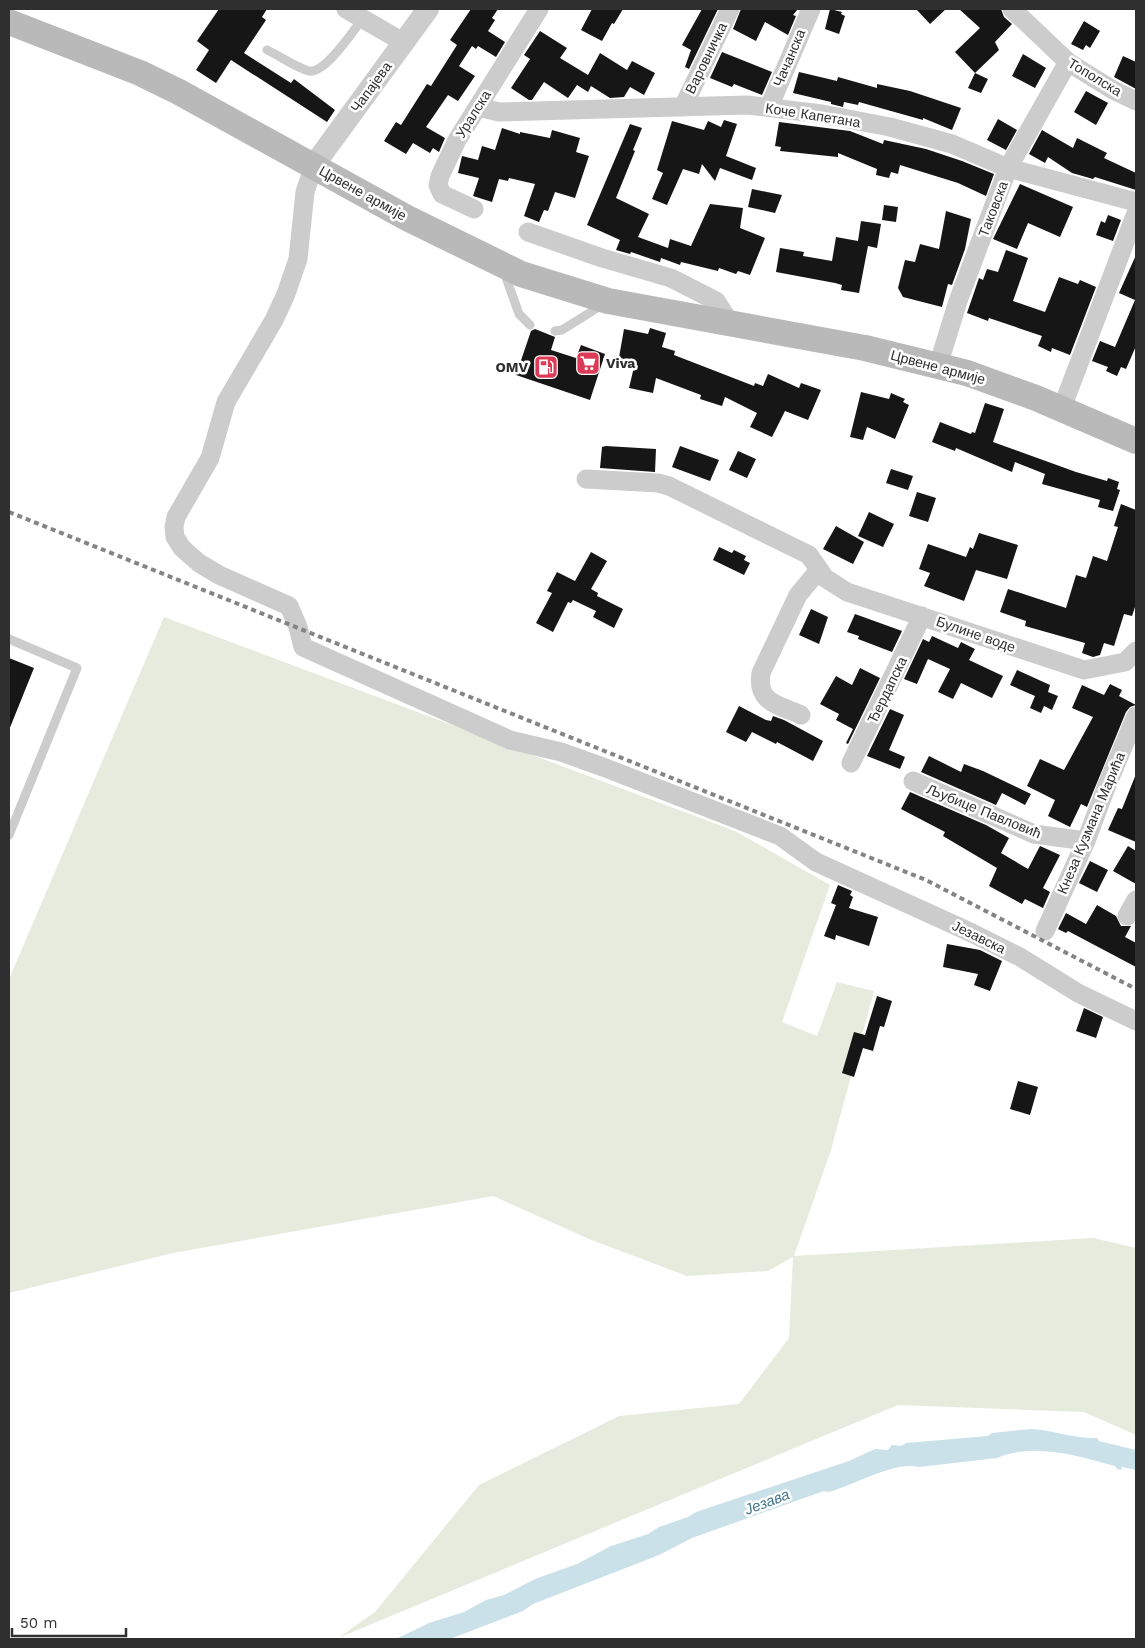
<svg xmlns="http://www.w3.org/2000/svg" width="1145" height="1648" font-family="'Work Sans',sans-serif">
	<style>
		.green { fill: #e6ebdd }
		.water { fill: #cae1ea }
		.building { fill: #161616 }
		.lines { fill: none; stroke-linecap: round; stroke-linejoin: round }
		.service { stroke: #ccc; stroke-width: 9 }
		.minor { stroke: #ccc; stroke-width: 19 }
		.tertiary { stroke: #ccc; stroke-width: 22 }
		.secondary { stroke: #b9b9b9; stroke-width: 26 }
		.rail { stroke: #848484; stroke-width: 4; stroke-dasharray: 5 4; stroke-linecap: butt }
		.labels { text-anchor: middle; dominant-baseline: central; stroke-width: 5; stroke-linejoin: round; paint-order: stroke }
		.street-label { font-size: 14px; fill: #2f2f2f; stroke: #fff }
		.poi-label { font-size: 14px; font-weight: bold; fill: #2f2f2f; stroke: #fff; text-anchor: start }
		.water-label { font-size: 15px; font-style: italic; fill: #41778d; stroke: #fff }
	</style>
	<rect width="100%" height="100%" fill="#fff"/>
	<path class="green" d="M164,617L735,831L830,885L782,1022L817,1036L837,982L874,991L831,1150L794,1256L1093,1238L1136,1248V1435L1084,1412L898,1405L338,1638L375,1612L479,1485L619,1416L739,1404L789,1338L793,1257L768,1271L687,1276L589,1239L493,1196L173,1253L9,1293V979Z"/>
	<path class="water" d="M1031,1429C1053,1430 1075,1439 1097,1438L1099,1441L1136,1450V1470L1122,1467L1121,1470L1117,1469L1115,1466C1077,1456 1035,1442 997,1458L919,1467C895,1461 854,1485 829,1492L824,1491L692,1538L659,1555L533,1604L523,1611L450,1639H396L429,1623L464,1612L486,1600L504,1595L535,1579L577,1564L611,1546L648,1534L659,1527L688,1517L696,1512L849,1461L875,1449L888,1450L892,1445L901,1446L906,1443L988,1436L992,1433Z"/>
	<path class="building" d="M219,9H267L262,17L266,20L244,53L291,83L294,79L335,110L327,122L231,60L216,83L196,70L209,50L197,41Z
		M471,9H498L492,18L495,20L488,31L505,42L496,57L478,46L476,49L472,46L459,66L475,76L458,101L448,95L426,127L445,138L439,152L433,148L430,153L413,143L406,154L384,141L396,122L401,125L427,84L431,86L457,45L450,40Z
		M592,9H623L614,24L612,23L602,41L581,30Z
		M702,9H718L689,69L685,67L691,50L682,45Z
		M741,9H798L793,15L796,16L788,35L765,22L756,41L733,29Z
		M830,9L842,12L841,14L845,16L839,34L825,29Z
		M916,9H946L930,24Z
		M959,9H1001L1004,17L1012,24L995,42L999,50L975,73L988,79L981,93L968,88L975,73L955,52L980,28Z
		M1084,21L1100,31L1090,48L1086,45L1083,50L1071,44Z
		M540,31L567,48L560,58L588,75L600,53L627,70L632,61L655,73L644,95L630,87L624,97L610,98L591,86L588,92L577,85L568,98L544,82L532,100H529L511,88L530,59L524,55Z
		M722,52L772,72L762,95L734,84L732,87L710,78Z
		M1023,54L1046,68L1035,88L1012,76Z
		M1123,56L1136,62V89L1114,77Z
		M799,72L837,81L838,77L877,88V84L910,91L961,108L952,130L923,118V120L859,102L858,105L844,102L843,107L831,104V102L793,93Z
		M1086,91L1108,103L1096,125L1074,112Z
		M998,119L1017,130L1006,150L987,140Z
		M724,120L737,124L726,156L756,168L752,180L720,168L715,181L702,164L699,174L683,169L667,205L652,199L663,173L657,170L672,121L704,130L708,121L721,127Z
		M779,122L850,131L883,144L884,140L926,149L962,161L994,174L986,196L958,183L900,165L898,174L891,172L889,178L876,175L877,169L838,153V157L780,151L781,147L775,146Z
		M630,124L642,128L633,150L635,151L616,198L649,214L638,237L668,248L670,239L691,246L710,204L743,208L740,228L765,238L750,275L738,271L736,274L719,268L718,271L681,262L680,265L661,258L660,262L631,252L630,254L616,250L620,240L587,225Z
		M502,128L520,134V132L550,138L552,130L580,138L576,152L589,156L575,198L555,192L548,211L544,210L539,222L524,216L535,184L509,178L508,181L499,179L492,202L473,196L479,178L458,173L462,156L478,160L482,146L495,150Z
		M1042,130L1073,148L1077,138L1107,153L1104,158L1136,173V190L1095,177L1093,179L1072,173L1048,157L1045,163L1029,154Z
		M1020,184L1073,207L1060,237L1028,223L1017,249L993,239Z
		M752,189L782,195L775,213L748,207Z
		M884,205L898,207L896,222L882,220Z
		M946,211L971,219L965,249L952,285L948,284L942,307L903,297L898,288L905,260L915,262L920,244L939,249Z
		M1108,215L1121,220L1113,241L1096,235L1101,221L1105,223Z
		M861,221L881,224L877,248L868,246L859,293L841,290L842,285L835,283L776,272L780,248L804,252L803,256L832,261L836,237L858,241Z
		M1006,250L1028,258L1013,301L1045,312L1059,277L1078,284L1080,280L1096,287L1070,355L1052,348L1051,352L1038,346L1042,336L989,318L988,321L967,313L979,278L983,280L987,269L998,272Z
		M1136,255V346L1126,369L1121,367L1117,376L1106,371L1108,367L1092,361L1100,341L1115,347L1135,300L1119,293Z
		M650,328L666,333L662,347L675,351L674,355L754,386L755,383L763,386L768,374L799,388L801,383L821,390L808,420L785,411L772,437L750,427L757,413L725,397L722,406L700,399L701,395L656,378L653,393L629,388L634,367L618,363L624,329L648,334Z
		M535,329L555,337L551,350L576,358L581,345L605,354L590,400L516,375L531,331Z
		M861,392L889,399L891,393L905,399L903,402L909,405L895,439L867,427L863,440L850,437Z
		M985,403L1004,409L993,442L1076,472L1107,481L1108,478L1119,482L1117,489L1120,490L1113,511L1098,507L1100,500L1042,484L1045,474L1015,462L1012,472L956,448L955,451L932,442L940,422L971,434L972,432L975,433Z
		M606,446L656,449L655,472L600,468L602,447Z
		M680,446L719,460L710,481L672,467Z
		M738,451L756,459L747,478L729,470Z
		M891,469L913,476L908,490L886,483Z
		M917,492L936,498L928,522L909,516Z
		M1121,504L1136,510V604L1132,616L1124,614L1114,646L1104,643L1100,655L1093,657L1082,653L1085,643L1025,626L1026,621L1000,612L1008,589L1066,608L1076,575L1086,578L1093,556L1107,561L1118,527L1114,526Z
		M869,512L894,524L883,547L858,536Z
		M836,526L864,542L853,564L823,549Z
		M979,533L1018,545L1007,579L976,570L964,601L924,586L930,573L919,569L928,544L966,557L970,547L973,549Z
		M719,547L732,553L734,550L746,556L744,560L750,563L744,575L713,560Z
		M591,552L607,561L591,589L598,593L597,596L623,609L614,628L593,617L596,611L573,600L571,603L568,602L553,632L536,623L552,593L547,591L557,572L575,581Z
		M811,609L828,617L819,644L799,635Z
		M855,614L902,631L892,652L858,639L859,636L847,632Z
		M932,636L958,648L961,642L975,649L969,660L1003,676L992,698L961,683L953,699L938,692L950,669L928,659L917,684L904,679L923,639L929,642Z
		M9,658L34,668L9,730Z
		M860,668L880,678L848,744L846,743L853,729L836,720L839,714L820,704L836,676L852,685Z
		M1017,670L1050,685L1048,692L1058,696L1052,710L1044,706L1041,713L1030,708L1035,696L1010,685Z
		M1110,684L1122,690L1119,696L1136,705L1130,707L1126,712L1087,807L1081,804L1070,827L1048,816L1055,800L1027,786L1040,759L1064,770L1093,717L1072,708L1082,685L1104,695Z
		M739,706L766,720L771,721L773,716L784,720L823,741L813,761L777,742L776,744L752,732L746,742L726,732Z
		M890,709L904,715L889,750L905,757L900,769L867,756Z
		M929,756L961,772L964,764L983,771L1031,794L1025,805L1002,793L996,805L921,772Z
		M1136,774V842L1108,830L1118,808L1122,809Z
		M910,792L986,825L1009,838L1001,853L1028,869L1040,846L1060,855L1043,888L1050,892L1043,908L1025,899L1022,904L989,886L997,868L943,836L945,832L901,809Z
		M1128,846L1136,851V884L1113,871Z
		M1090,861L1108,870L1097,892L1079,883Z
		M838,885L852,891L850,895L853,897L849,908L878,917L869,946L836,935L835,940L824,936L836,905L831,903Z
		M1097,905L1116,916L1121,926H1131L1125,937L1136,943V967L1068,931L1066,933L1058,929L1066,913L1086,924Z
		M947,944L980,950L1002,961L990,991L974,985L978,974L943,967Z
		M877,996L892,1001L884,1027L880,1026L873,1051L863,1048L854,1077L842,1073L854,1032L865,1035Z
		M1084,1008L1103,1017L1096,1038L1076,1031Z
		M1018,1081L1038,1087L1030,1115L1010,1109Z"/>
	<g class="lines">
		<path class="service" d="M267,50C280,56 295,67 309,71C325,74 354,30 363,18
			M504,272L519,314L530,325
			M555,331L562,330L602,305
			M9,639L77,668L9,835"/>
		<path class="minor" d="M346,9L403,42
			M1012,9L1068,62L1113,90L1136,101
			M478,107L499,112L747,105L822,114L890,127L952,144L1008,168L1136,202
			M683,107L730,9
			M769,107L811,9
			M314,165L305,192L298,259L286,294L274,320L226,402L210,458L176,517L174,527L175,537L182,548L199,563L219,575L289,606L298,627L303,647L510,740L561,752L603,767L780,836L816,862L972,933L1020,957L1078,993L1136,1021
			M474,209L442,194L438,185L440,176L457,140L539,9
			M528,232L602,258L671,278L716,301L731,324
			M938,366L958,301L1008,168L1068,62
			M1062,408L1136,213
			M586,479L658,483L669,486L809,555L825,578L847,592L1084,670L1125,662L1136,651
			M801,715C779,705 756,703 761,673L798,595L818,571
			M851,763L922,616
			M913,781L1034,834L1086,841
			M1127,916L1136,900
			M1045,931L1086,841L1107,785L1136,716"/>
		<path class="tertiary" d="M314,165L428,9"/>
		<path class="secondary" d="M9,22L140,73L179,92L407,218L521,274L608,301L865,348L967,373L1036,398L1136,441"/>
		<path class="rail" d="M9,512L926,880L1136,989"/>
	</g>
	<defs>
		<g id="supermarket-square" transform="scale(1.25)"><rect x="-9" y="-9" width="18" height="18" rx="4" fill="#dc3a56" stroke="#fff"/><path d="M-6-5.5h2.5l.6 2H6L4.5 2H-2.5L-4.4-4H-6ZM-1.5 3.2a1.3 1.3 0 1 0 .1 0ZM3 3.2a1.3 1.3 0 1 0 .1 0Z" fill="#fff"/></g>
		<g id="fuel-square" transform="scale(1.25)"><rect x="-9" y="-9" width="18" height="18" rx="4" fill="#dc3a56" stroke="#fff"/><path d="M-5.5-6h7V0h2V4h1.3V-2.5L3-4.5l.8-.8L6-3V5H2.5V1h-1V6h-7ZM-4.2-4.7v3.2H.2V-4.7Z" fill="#fff"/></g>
	</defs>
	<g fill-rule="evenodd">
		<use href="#supermarket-square" x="588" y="363"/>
		<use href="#fuel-square" x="546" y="367"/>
	</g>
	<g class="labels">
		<g class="street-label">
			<text transform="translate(706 58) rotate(-64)">Варовничка</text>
			<text transform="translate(789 58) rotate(-67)">Чачанска</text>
			<text transform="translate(1095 77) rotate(31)">Тополска</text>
			<text transform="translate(371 87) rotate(-54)">Чапајева</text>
			<text transform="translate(473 114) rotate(-58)">Уралска</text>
			<text transform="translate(813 115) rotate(9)">Коче Капетана</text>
			<text transform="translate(363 193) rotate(29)">Црвене армије</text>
			<text transform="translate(993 209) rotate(-69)">Таковска</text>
			<text transform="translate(938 367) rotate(15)">Црвене армије</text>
			<text transform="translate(976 634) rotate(19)">Булине воде</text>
			<text transform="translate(887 690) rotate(-64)">Ђердапска</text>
			<text transform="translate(984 811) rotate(22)">Љубице Павловић</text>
			<text transform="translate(1091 823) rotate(-67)">Кнеза Кузмана Марића</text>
			<text transform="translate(979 937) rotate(26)">Језавска</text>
		</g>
		<g class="poi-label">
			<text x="606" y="363">Viva</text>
			<text x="528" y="367" text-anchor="end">OMV</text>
		</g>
		<g class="water-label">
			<text transform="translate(767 1502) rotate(-21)">Језава</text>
		</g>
	</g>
	<rect width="1145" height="1648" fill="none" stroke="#2f2f2f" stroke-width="20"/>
	<path d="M12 1628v8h114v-8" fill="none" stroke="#2f2f2f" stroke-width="2.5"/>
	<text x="20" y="1628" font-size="15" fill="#2f2f2f" stroke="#ffffff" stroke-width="4" paint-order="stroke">50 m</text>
</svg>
